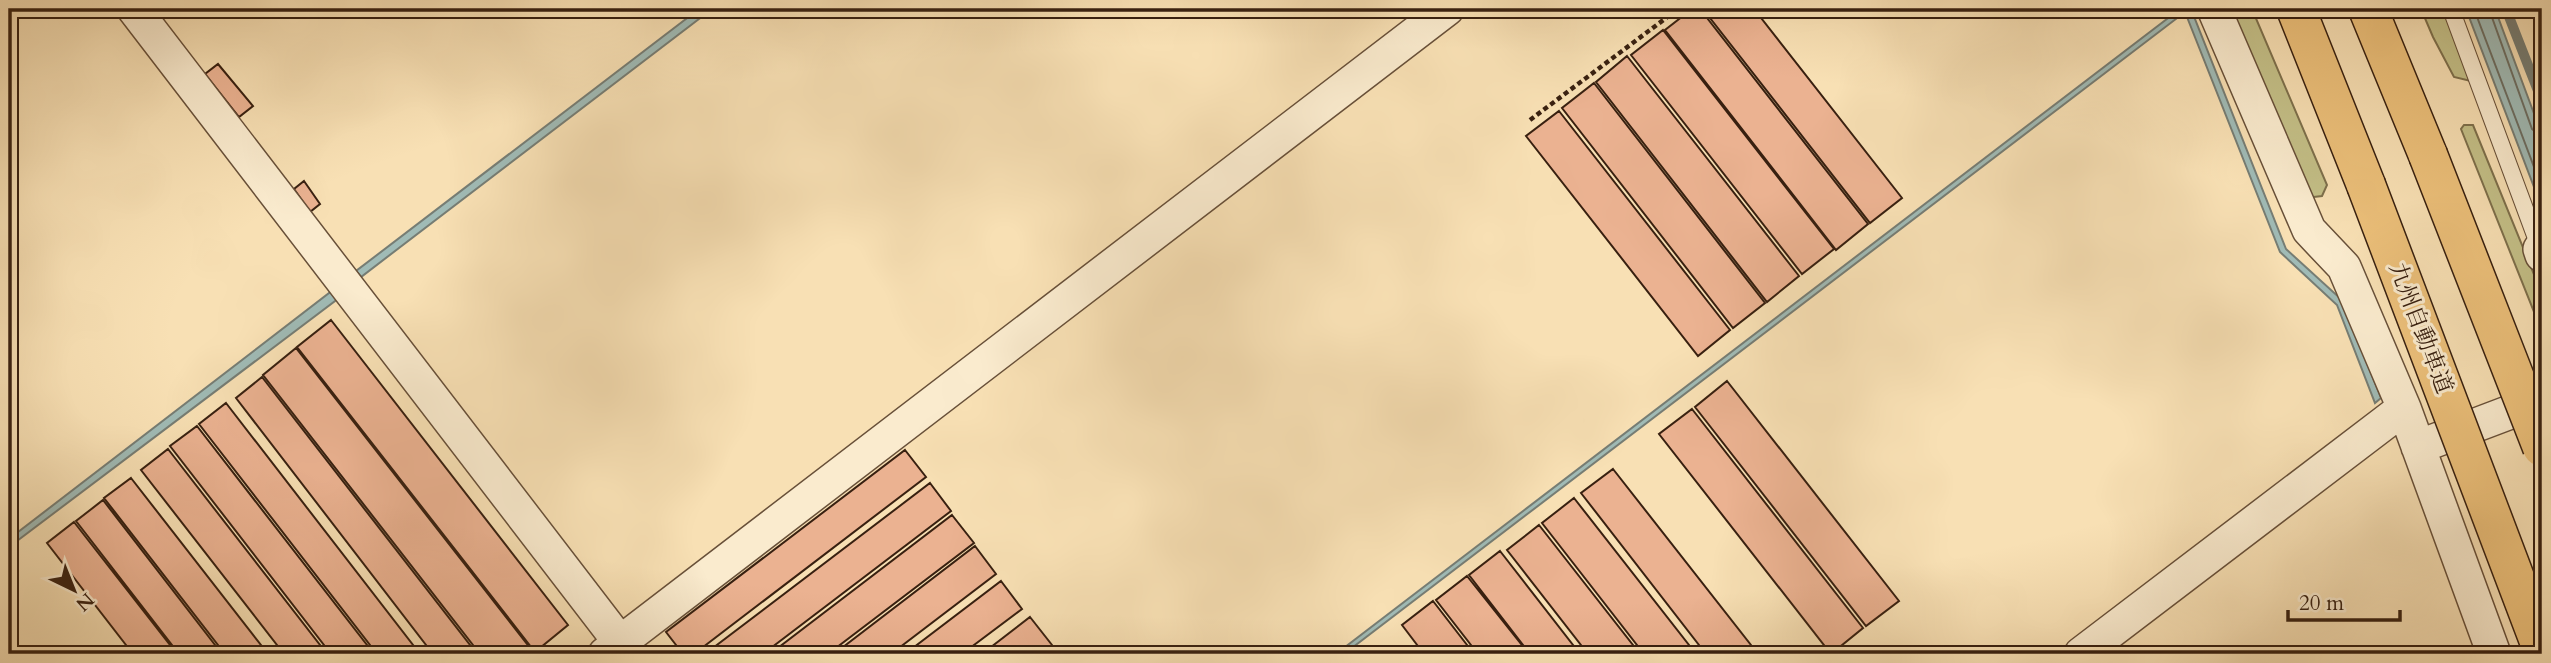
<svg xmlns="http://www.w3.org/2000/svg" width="2551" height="663" font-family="Cardo,'Noto Serif JP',serif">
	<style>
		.green { fill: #c4c088; stroke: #7e704c; stroke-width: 2 }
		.water { fill: #a0bbb6; stroke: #767d74; stroke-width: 2 }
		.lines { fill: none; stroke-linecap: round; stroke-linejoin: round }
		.shore { stroke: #6c6e63; stroke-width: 2 }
		.stream { stroke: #767d74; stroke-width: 10 }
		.building { fill: #ebb291; stroke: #382010; stroke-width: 2 }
		.service-casing { stroke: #685039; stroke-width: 18 }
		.minor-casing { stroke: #685039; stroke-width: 36 }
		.motorway-casing { stroke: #382010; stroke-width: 41 }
		.path { stroke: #382010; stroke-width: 4.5; stroke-dasharray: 5 3.5; stroke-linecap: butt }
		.service { stroke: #faebce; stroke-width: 16 }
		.minor { stroke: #faebce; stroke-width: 33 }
		.motorway { stroke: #ecc07a; stroke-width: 38 }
		.motorway-bridge-casing { stroke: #382010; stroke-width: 41; stroke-linecap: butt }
		.motorway-bridge { stroke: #ecc07a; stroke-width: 38 }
		.labels { text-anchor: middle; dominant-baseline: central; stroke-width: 6; stroke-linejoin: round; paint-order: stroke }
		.street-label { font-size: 23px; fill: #382010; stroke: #faebce }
	</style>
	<rect width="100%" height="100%" fill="#f8e0b4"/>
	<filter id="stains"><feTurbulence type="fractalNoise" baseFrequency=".00286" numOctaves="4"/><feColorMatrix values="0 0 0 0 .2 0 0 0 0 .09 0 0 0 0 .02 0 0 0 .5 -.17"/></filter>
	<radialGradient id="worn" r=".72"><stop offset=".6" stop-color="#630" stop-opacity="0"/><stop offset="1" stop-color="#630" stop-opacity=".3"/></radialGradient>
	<path class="green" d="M2221,9H2252L2327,185L2322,196L2305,198Z
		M2421,9H2444L2471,81L2454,77L2433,37Z
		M2464,125H2473L2542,294V332L2461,129Z"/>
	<path class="water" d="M699,9H712L361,277L356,271Z
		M2180,9H2191L2286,249L2342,300L2381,398L2375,403L2337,305L2280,252L2185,12L1344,654H1336Z
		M2466,9H2495L2542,135V208Z
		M333,290L339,298L9,547V539Z"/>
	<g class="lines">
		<path class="shore" d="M2474,9L2542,188
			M2489,9L2532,129L2537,133L2542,134"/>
		<path class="stream" d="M2506,9L2542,101"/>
	</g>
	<path class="building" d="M1692,9H1700L1868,224L1836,250L1665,30Z
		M1703,9H1754L1902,198L1870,223Z
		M1663,30L1834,249L1802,274L1631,55Z
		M1627,56L1799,276L1767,302L1596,82Z
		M218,64L253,106L239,117L205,74Z
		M1594,83L1765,303L1733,328L1562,108Z
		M1559,111L1730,330L1698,356L1526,136Z
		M304,181L320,204L310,212L294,189Z
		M331,320L568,625L535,652L297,347Z
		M296,348L534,653L532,654H480L263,375Z
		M262,377L477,654H433L236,398Z
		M1727,381L1899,601L1866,626L1695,407Z
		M226,403L420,654H377L199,424Z
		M1692,409L1863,628L1831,654L1659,434Z
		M197,426L374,654H331L170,446Z
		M168,449L327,654H284L141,470Z
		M905,450L926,477L694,654H683L666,632Z
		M1613,469L1758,654H1706L1581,493Z
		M131,478L268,654H225L104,498Z
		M930,483L951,511L763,654H705Z
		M1574,498L1696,654H1644L1542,523Z
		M103,500L222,654H179L76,521Z
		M952,515L974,543L828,654H770Z
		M74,522L177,654H133L47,543Z
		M1539,525L1640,654H1588L1507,550Z
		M975,546L996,574L891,654H834Z
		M1500,551L1580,654H1530L1469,575Z
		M1467,576L1529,654H1478L1436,600Z
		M1001,581L1022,609L962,654H905Z
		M1433,601L1474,654H1424L1402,625Z
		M1030,617L1052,645L1040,654H982Z"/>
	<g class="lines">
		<g class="service-casing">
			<path id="service" d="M2451,9L2540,249"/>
		</g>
		<g class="minor-casing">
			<path id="minor" d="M134,9L629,654
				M2214,9L2309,230L2344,267L2404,408L2494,654
				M2542,248L2540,249L2542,255
				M2418,447L2542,400
				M605,654L1447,9
				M2081,654L2404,408"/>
		</g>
		<g class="motorway-casing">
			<path id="motorway" d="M2296,9L2366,185
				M2368,9L2428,155"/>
		</g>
		<path class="path" d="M1530,120L1678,9"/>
		<use href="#service" class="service"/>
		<use href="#minor" class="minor"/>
		<use href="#motorway" class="motorway"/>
		<g class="motorway-bridge-casing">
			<path id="motorway-bridge" d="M2428,155L2542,447
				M2366,185L2542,649"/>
		</g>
		<use href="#motorway-bridge" class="motorway-bridge"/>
	</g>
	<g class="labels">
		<g class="street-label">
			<text transform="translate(2421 328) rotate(69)">九州自動車道</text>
		</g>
	</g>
	<rect width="2551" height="663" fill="none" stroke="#f8e0b4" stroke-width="35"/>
	<rect x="10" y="10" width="2530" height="642" fill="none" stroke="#382010" stroke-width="3.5"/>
	<rect x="18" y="18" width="2516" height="628" fill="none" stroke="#382010" stroke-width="2"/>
	<g transform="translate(74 590) rotate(137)" stroke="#faebce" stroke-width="5" paint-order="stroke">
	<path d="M0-5L12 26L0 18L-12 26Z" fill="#382010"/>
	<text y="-10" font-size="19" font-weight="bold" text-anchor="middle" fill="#382010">N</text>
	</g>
	<path d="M2288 610v10h112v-10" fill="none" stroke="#382010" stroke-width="3.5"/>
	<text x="2299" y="610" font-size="21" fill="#382010" stroke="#faebce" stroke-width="5" paint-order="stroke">20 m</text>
	<rect width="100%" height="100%" filter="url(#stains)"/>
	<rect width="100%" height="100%" fill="url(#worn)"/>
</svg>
